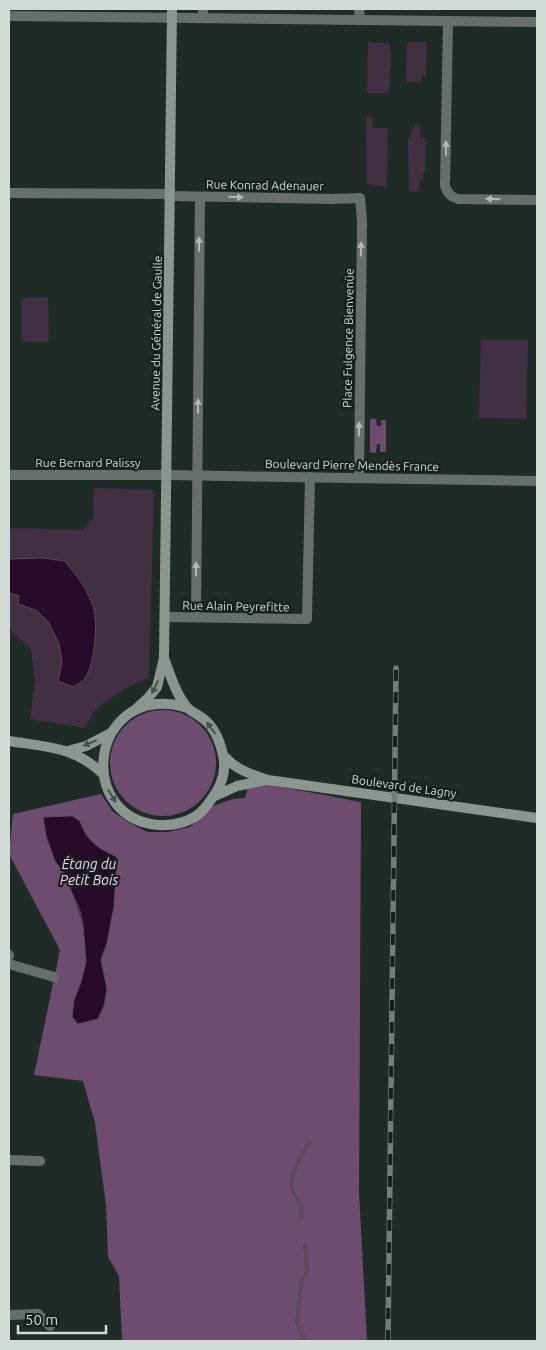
<svg xmlns="http://www.w3.org/2000/svg" width="546" height="1350" font-family="Ubuntu,sans-serif">
	<style>
		.green { fill: #432f44 }
		.forest { fill: #6e4c70; fill-rule: evenodd }
		.water { fill: #280a2a; stroke: #5b495e }
		.lines { fill: none; stroke-linecap: round; stroke-linejoin: round }
		.stream { stroke: #5b495e; stroke-width: 4 }
		.minor { stroke: #686e6b; stroke-width: 10 }
		.tertiary { stroke: #686e6b; stroke-width: 10 }
		.secondary { stroke: #8c9691; stroke-width: 10 }
		.rail-casing { stroke: #747e79; stroke-width: 5.5 }
		.rail { stroke: #16211c; stroke-width: 4; stroke-dasharray: 11; stroke-linecap: butt }
		.oneway { fill: #b3bab7 }
		.oneway2 { fill: #45504b }
		.labels { text-anchor: middle; dominant-baseline: central; stroke-width: 4.5; stroke-linejoin: round; paint-order: stroke }
		.street-label { font-size: 12px; fill: #d3dbd7; stroke: #16211c }
		.water-label { font-size: 14px; font-style: italic; fill: #fbcdfd; stroke: #16211c }
	</style>
	<rect width="100%" height="100%" fill="#1f2b26"/>
	<path class="green" d="M368,41L374,42V43H389L391,53L389,93H367Z
		M407,42H427L426,76H422V82H406Z
		M366,117H373V128H388L387,187L367,184Z
		M414,125H420V138H426L425,172L423,173V181L419,182V192L409,191L408,139L410,138L412,129H414Z
		M48,297L49,342L21,341V298Z
		M481,340H528L526,419L479,418Z
		M94,488L154,490L149,678C134,682 102,701 93,714C90,718 87,723 85,728L30,719L35,683L31,649L9,629V528L83,530L93,518Z"/>
	<path class="forest" d="M370,419H376L377,426H381V420H386V452H380V444H377L376,453L370,452Z
		M110 763a53 53 0 1 1 106 0a53 53 0 1 1-106 0Z
		M250,781L361,802L359,1192L367,1341H122L119,1276L108,1257L106,1205L98,1146L95,1123L83,1081L34,1075L60,950L9,854L13,814L101,794L112,811L130,823L147,832H168L190,827L210,807L233,799L245,798ZM72,816L80,821L84,834L100,850L115,870L114,906L107,943L101,960L107,989L74,1000C79,989 84,977 86,964C90,937 75,895 62,872C60,867 56,864 54,859C49,845 46,832 43,818Z"/>
	<path class="water" d="M43,558L65,561C76,575 86,587 92,603C99,618 95,665 85,678C82,682 77,685 73,687L58,681L62,661L59,644L49,623L36,610L18,604L19,596L9,593V559Z
		M72,816L80,821C87,842 98,848 117,857L114,906L107,943L101,960L107,989L104,1006L98,1019L78,1024L72,1017L74,1000L81,982L86,962L83,924L80,911L63,872L55,861L46,836L43,817Z"/>
	<g class="lines">
		<path class="stream" d="M301,1218C304,1198 296,1203 292,1188C288,1176 303,1154 309,1143
			M305,1244L307,1272L302,1281L300,1292L297,1323L305,1341"/>
		<path class="minor" d="M359,9L360,20
			M203,17V9
			M448,21L445,186C448,194 451,197 458,199L537,200
			M9,193L170,194
			M170,196L333,199L360,198L362,221L359,478
			M9,475H167
			M165,617L307,619L310,477
			M196,617L200,197
			M9,955V956
			M9,964L54,977
			M9,1160L40,1161
			M9,1315L38,1314L50,1326"/>
		<path class="tertiary" d="M9,16L537,22
			M167,475L537,481"/>
		<path class="secondary" d="M164,658C170,674 175,692 186,706C189,711 196,713 201,717C213,725 220,741 223,755C228,776 217,793 204,809C194,821 175,826 159,825C79,819 88,699 168,704C174,704 181,706 187,708
			M135,710L148,698L157,687L164,658L172,9
			M9,741C46,747 74,746 103,774
			M68,751L86,746L111,733
			M224,756C236,770 251,774 268,780L537,818
			M215,796L237,786L266,780"/>
		<g class="rail-casing">
			<path id="rail" d="M388,1341L396,668"/>
		</g>
		<use href="#rail" class="rail"/>
	</g>
	<defs><path id="oneway-solid" d="M-6-.8H1V-3.2L6.5 0L1 3.2V.8H-6Z" transform="scale(1.25)"/></defs>
	<g class="oneway">
		<use href="#oneway-solid" transform="translate(446 148) rotate(-89)"/>
		<use href="#oneway-solid" transform="translate(236 197) rotate(1)"/>
		<use href="#oneway-solid" transform="translate(493 199) rotate(-179)"/>
		<use href="#oneway-solid" transform="translate(199 244) rotate(-90)"/>
		<use href="#oneway-solid" transform="translate(361 249) rotate(-89)"/>
		<use href="#oneway-solid" transform="translate(198 406) rotate(-90)"/>
		<use href="#oneway-solid" transform="translate(359 429) rotate(-89)"/>
		<use href="#oneway-solid" transform="translate(196 569) rotate(-89)"/>
	</g>
	<g class="oneway2">
		<use href="#oneway-solid" transform="translate(155 687) rotate(116)"/>
		<use href="#oneway-solid" transform="translate(211 728) rotate(-127)"/>
		<use href="#oneway-solid" transform="translate(90 743) rotate(158)"/>
		<use href="#oneway-solid" transform="translate(112 796) rotate(58)"/>
	</g>
	<g class="labels">
		<g class="street-label">
			<text transform="translate(265 185) rotate(1)">Rue Konrad Adenauer</text>
			<text transform="translate(156 333) rotate(-89)">Avenue du Général de Gaulle</text>
			<text transform="translate(348 338) rotate(-89)">Place Fulgence Bienvenüe</text>
			<text x="88" y="462">Rue Bernard Palissy</text>
			<text transform="translate(352 465) rotate(1)">Boulevard Pierre Mendès France</text>
			<text transform="translate(236 606) rotate(1)">Rue Alain Peyrefitte</text>
			<text transform="translate(404 786) rotate(8)">Boulevard de Lagny</text>
		</g>
		<g class="water-label">
			<text x="89" y="864">Étang du<tspan x="89" dy="16">Petit Bois</tspan></text>
		</g>
	</g>
	<rect width="546" height="1350" fill="none" stroke="#d3dbd7" stroke-width="20"/>
	<path d="M18 1325v8h88v-8" fill="none" stroke="#d3dbd7" stroke-width="2.5"/>
	<text x="25" y="1325" font-size="15" fill="#d3dbd7" stroke="#16211c" stroke-width="4" paint-order="stroke">50 m</text>
</svg>
